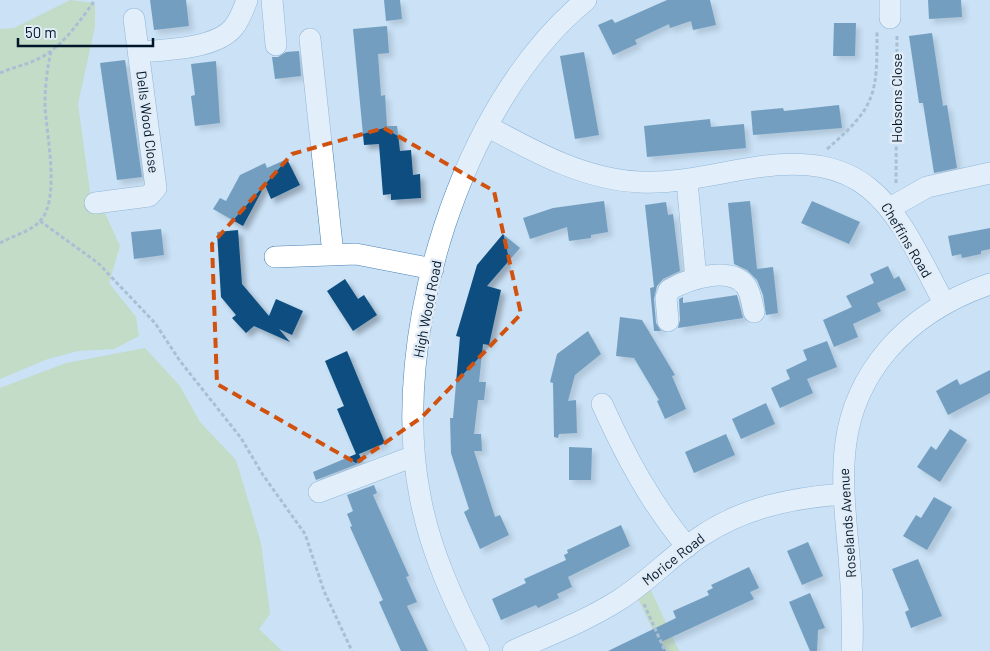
<svg xmlns="http://www.w3.org/2000/svg" width="990" height="651" font-family="Barlow,sans-serif">
	<style>
		.green { fill: #b8d490 }
		.building { fill: #0a4e7f; filter: url(#shadow) }
		.lines { fill: none; stroke-linecap: round; stroke-linejoin: round }
		.minor-casing { stroke: #4b83b4; stroke-width: 22 }
		.path { stroke: #8298ac; stroke-width: 3; stroke-dasharray: 4 2.5; stroke-linecap: butt }
		.minor { stroke: #fff; stroke-width: 21 }
		.marked { fill: none; stroke: #d1520f; stroke-width: 4; stroke-dasharray: 10 6; stroke-linejoin: round }
		.labels { text-anchor: middle; dominant-baseline: central; stroke-width: 5; stroke-linejoin: round; paint-order: stroke }
		.street-label { font-size: 14px; fill: #011629; stroke: #e1ecf7 }
	</style>
	<defs>
		<filter id="shadow"><feDropShadow dx="4.5" dy="4.5" stdDeviation="2.5" flood-color="#0004"/></filter>
	</defs>
	<rect width="100%" height="100%" fill="#cae1f6"/>
	<path class="green" d="M70,0L95,3V27L78,104L93,214L105,213L120,246L109,283L136,317L139,336L114,349L78,351L48,359L0,379V29L14,28Z
		M145,348L180,386L200,422L236,460L261,543L270,614L259,629L282,651H0V388L66,363Z
		M650,588L677,647L680,651H663L637,597Z"/>
	<path class="building" d="M150,0H186L189,26L154,30Z
		M384,0H400L402,19L386,21Z
		M667,0H710L716,25L693,30L691,21L670,28L669,24L635,40L637,44L613,55L598,25L612,19L615,23Z
		M928,0H961L962,17L929,19Z
		M834,23H856L855,56H833Z
		M387,26L389,53L378,54L381,96L385,95L387,126H397L400,151L411,150L413,175L420,174L421,198L391,200V194L383,195L379,144L364,145L353,29Z
		M932,33L943,106L947,105L957,168L934,173L923,103H919L909,36Z
		M299,51L301,76L275,79L272,57H278L286,52Z
		M584,52L599,135L575,139L560,56Z
		M125,60L142,177L117,180L100,63Z
		M216,61L220,123L195,126L191,96L195,95L191,64Z
		M839,105L842,128L753,135L751,111L783,108L784,111Z
		M710,119L711,127L744,124L746,148L647,157L644,126Z
		M287,159L300,185L271,199L265,185L243,226L213,209L220,198L226,201L240,175L265,163L267,168Z
		M604,201L608,232L591,235V238L569,241L567,227L530,239L523,218L553,208Z
		M750,201L757,269L773,267L778,313L766,315L763,295L757,280L747,270L734,264L728,203Z
		M812,201L860,222L849,244L801,223Z
		M666,202L668,215L673,214L680,271L663,279L657,286L654,299L656,323L661,331H654L650,288L654,287L645,205Z
		M990,228V249L981,251V254L962,258L961,254L952,256L948,236Z
		M161,229L164,255L134,259L131,232Z
		M238,230L242,284L269,316L276,299L303,311L292,335L279,329L290,342L254,326L246,333L232,318L236,315L221,297L217,232Z
		M503,234L520,248L487,286L501,290L489,345L483,344L479,382H486L484,400H478L474,434H481L482,451H474L495,517L500,515L509,535L480,549L464,512L469,509L451,453L450,418H453L460,337L456,336L477,265Z
		M888,266L894,279L899,276L906,290L877,303L881,311L853,324L858,337L834,347L823,320L852,307L846,296L874,283L870,274Z
		M345,279L358,299L364,295L377,315L353,331L327,291Z
		M737,295L743,318L678,328L680,320L679,299L683,297V303Z
		M620,317L642,320L675,375L672,376L686,409L665,419L657,401L659,400L634,358L616,356Z
		M588,331L601,354L575,375L568,401L576,400L577,433L559,434L558,438L554,437L553,383L550,382L557,354Z
		M827,341L837,367L807,379L813,393L780,408L771,388L790,379L786,370L807,360L803,350Z
		M347,351L385,443L359,454L363,462L316,480L313,472L356,454L337,409L344,406L325,361Z
		M990,370V393L948,415L936,391L957,379L960,385Z
		M766,403L775,424L741,439L732,419Z
		M950,429L967,440L940,482L917,467L931,446L936,450Z
		M726,434L735,455L694,473L685,452Z
		M569,447L592,448L591,480H569Z
		M374,485L377,493L373,495L409,576L406,577L417,602L407,606L428,651H401L379,602L383,600L350,527L352,526L347,514L353,511L347,495Z
		M934,497L952,507L927,550L903,536L916,515L921,518Z
		M621,525L630,546L568,577L572,587L557,594L559,598L538,608L536,605L501,620L492,599L526,583L524,579L566,560L564,555L568,553L567,550Z
		M808,542L823,576L802,585L787,551Z
		M918,559L942,616L911,628L905,612L909,610L892,569Z
		M749,567L759,588L750,592L754,599L661,642L666,651H608L676,618L673,611L709,595L707,591L713,588L711,585Z
		M810,593L825,628L818,630L817,651H810L789,602Z"/>
	<g class="lines">
		<g class="minor-casing">
			<path id="minor" d="M272,0L276,45
				M890,18V0
				M310,39L333,254
				M139,52C165,50 215,49 233,28C240,20 243,10 247,0
				M487,126C535,152 583,179 639,182C677,184 713,174 751,168C873,148 895,210 944,303
				M687,181L696,279
				M95,203L149,196L156,188L134,19
				M890,208L927,187L990,173
				M275,257L356,254L433,269
				M668,321L666,298L669,290C688,279 730,265 746,286C751,293 752,304 754,312
				M602,404C626,457 650,502 687,547
				M319,492L414,456
				M479,651C454,602 430,551 420,496C389,338 460,103 586,0
				M513,651C549,635 586,621 619,600C649,581 673,554 703,535C745,507 793,498 843,494
				M852,651C853,619 852,588 849,556C842,479 833,415 887,351C915,318 949,298 990,284"/>
		</g>
		<path class="path" d="M0,73C13,67 27,65 40,58C63,46 80,21 95,0
			M827,149C877,106 877,94 877,31
			M896,183L897,34
			M40,221L98,263L155,323L180,361L241,438L263,475L305,534L324,591L352,651
			M0,243C12,236 30,232 40,221C61,199 46,133 45,105C45,87 47,69 51,52
			M644,604L665,651"/>
		<use href="#minor" class="minor"/>
	</g>
	<path d="M0 0H990V651H0ZM384,128L494,191L521,314L422,417L356,463L217,384L212,244L292,154Z" fill="#cae1f6" fill-opacity=".55" fill-rule="evenodd"/>
	<path class="marked" d="M384,128L494,191L521,314L422,417L356,463L217,384L212,244L292,154Z"/>
	<g class="labels">
		<g class="street-label">
			<text transform="translate(896 98) rotate(-90)">Hobsons Close</text>
			<text transform="translate(148 122) rotate(83)">Dells Wood Close</text>
			<text transform="translate(907 240) rotate(59)">Cheffins Road</text>
			<text transform="translate(427 309) rotate(-79)">High Wood Road</text>
			<text transform="translate(847 523) rotate(-94)">Roselands Avenue</text>
			<text transform="translate(673 559) rotate(-38)">Morice Road</text>
		</g>
	</g>
	<path d="M18 38v8h135v-8" fill="none" stroke="#011629" stroke-width="2.5"/>
	<text x="25" y="38" font-size="15" fill="#011629" stroke="#e1ecf7" stroke-width="4" paint-order="stroke">50 m</text>
</svg>
